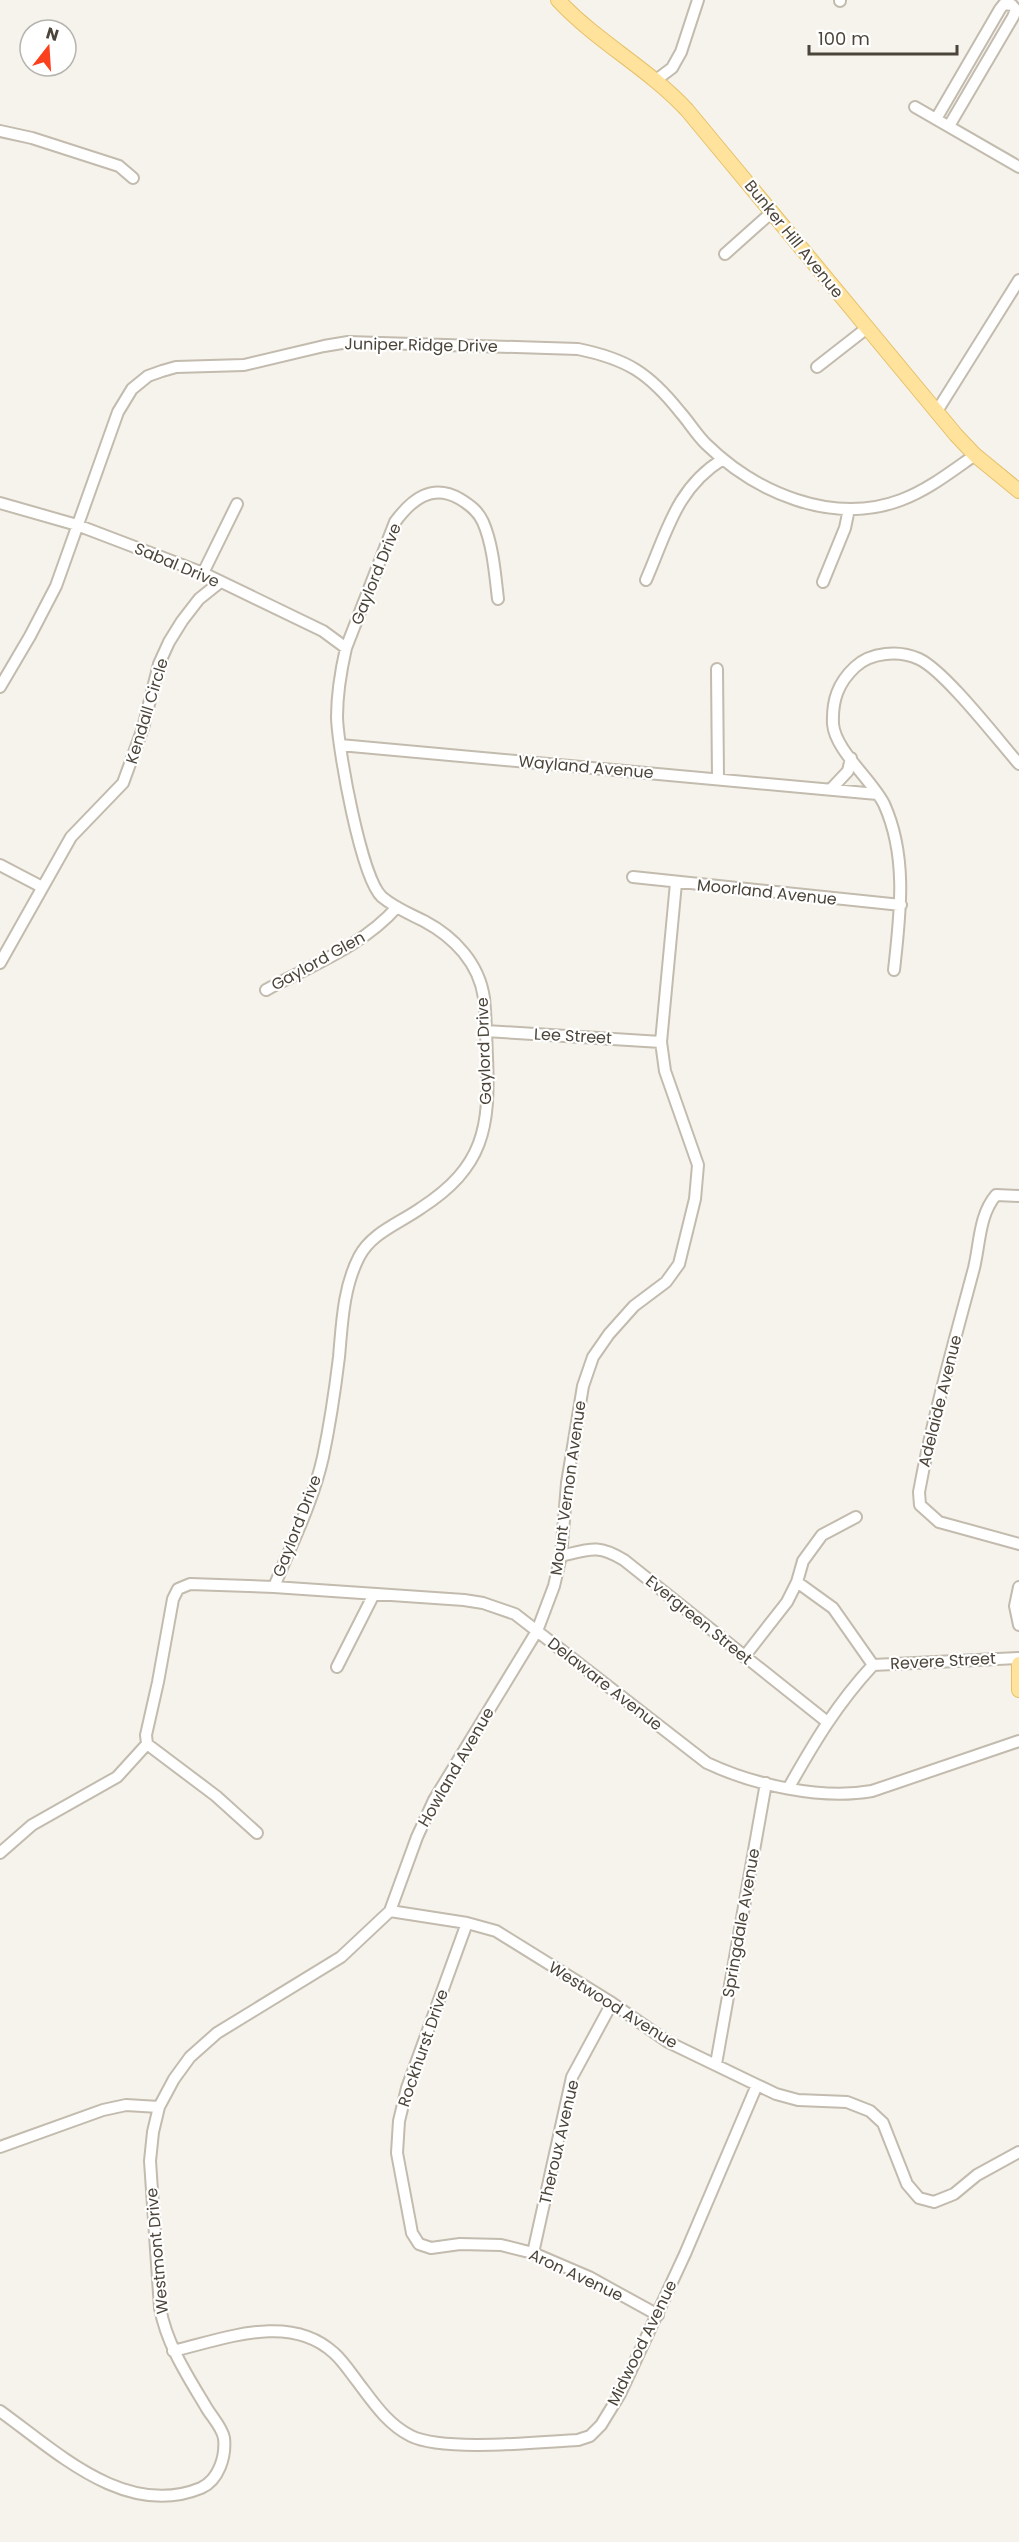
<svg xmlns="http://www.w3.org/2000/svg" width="1019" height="2542" font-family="Poppins,sans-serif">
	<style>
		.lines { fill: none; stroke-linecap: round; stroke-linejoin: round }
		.minor-casing { stroke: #c2bbae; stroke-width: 14 }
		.major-casing { stroke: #e6c16a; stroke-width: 16 }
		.minor { stroke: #fff; stroke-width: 10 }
		.major { stroke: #ffe39c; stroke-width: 14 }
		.labels { text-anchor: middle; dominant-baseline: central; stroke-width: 4.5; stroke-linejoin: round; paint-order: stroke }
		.street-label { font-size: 16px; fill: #4b4439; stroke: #fff }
	</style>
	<rect width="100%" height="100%" fill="#f6f3ec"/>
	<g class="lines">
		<g class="minor-casing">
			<path id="minor" d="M840,0V1
				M656,80L672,68L681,52L698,0
				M915,107L1019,167
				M936,119L1000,9L1004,4L1012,5L1016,10L1013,17L949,126
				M0,131L32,138L119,166L133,178
				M725,254L772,212
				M817,367L867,328
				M937,411L1019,280
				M0,503L77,525L203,573L323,631L346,648
				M203,573L237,504
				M646,580C667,532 676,488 723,459
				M823,582L845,528L849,509
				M717,669L718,778
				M0,687L30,636L56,586L118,412L132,389L148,376L162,371L176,367L244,365L324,346L348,342L578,349C627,359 649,373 680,412C689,422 696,434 706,444C755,492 832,526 901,500C928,490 952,471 975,455
				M340,745L877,794
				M832,788L848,771L851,758
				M0,865L42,887
				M633,877L901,905
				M0,963L71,837L123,783L143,728L159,664L169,642L182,621L199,599L219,583
				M894,970C900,915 908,857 884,804C872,780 835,750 833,724C832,700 838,683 855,667C871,652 899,650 919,659C945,671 998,740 1019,764
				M266,990C310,966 363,946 397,907
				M486,1031L661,1042
				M1019,1196L996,1195C979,1215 980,1243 974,1268C954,1343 933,1416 919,1492L920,1505L939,1522L1019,1544
				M561,1556C590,1549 598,1544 624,1560L826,1721
				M797,1582L833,1608L873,1665L1019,1658
				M274,1587C291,1545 313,1502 323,1457C330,1424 335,1390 339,1357C342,1324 343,1288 359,1257C371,1233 400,1223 421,1208C484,1167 490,1128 487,1057C486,1037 486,1017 484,998C479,963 454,937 424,921C410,914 395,908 382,897C361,878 338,749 337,717C337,694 341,670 346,648L395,522C412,499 432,483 460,499C470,505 478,511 483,522C493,545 495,574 498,599
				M1019,1587L1015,1606L1019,1625
				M744,1657L787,1602L797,1582L803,1561L822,1535L856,1517
				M337,1667L374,1594
				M789,1787C815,1741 837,1704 873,1665
				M257,1833L216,1796L147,1744L146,1735L158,1682L173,1599L178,1589L190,1584L274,1587L464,1600L483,1603L515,1614L707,1763C754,1785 821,1800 872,1791L1019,1741
				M0,1853L32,1825L117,1777L147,1744
				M390,1911L467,1923L496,1931L612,2003L668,2042L757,2085L776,2094L798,2100L847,2102L870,2111L883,2123L907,2184L919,2198L934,2202L954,2194L977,2175L1019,2152
				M467,1923L407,2088L399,2121L397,2153L412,2233L419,2244L431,2248L460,2244L501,2245L533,2253L589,2277L658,2315
				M716,2064L766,1783
				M0,2147L103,2110L126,2105L159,2107
				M533,2253L572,2077L612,2003
				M173,2351C224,2339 290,2312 334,2353C343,2361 350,2372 357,2381C373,2402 387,2424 411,2436C444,2452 538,2442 578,2440L590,2436L601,2425L620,2394L685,2254L757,2085
				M0,2411C57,2452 126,2519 201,2488C219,2480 226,2456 224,2438C222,2427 211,2416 206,2407C187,2375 167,2345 160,2308L150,2161L153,2132L159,2107L174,2079L190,2057L217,2033L341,1957L390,1911L417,1837L434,1800L537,1631L554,1586L561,1556L567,1483L583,1386L593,1357L609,1334L634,1306L666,1282L679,1264L695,1199L698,1165L665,1071L661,1042L676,883"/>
		</g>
		<g class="major-casing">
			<path id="major" d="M558,0C597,42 648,68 687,110L956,435L975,455L1019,491
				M1019,1664V1690"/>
		</g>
		<use href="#minor" class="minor"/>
		<use href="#major" class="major"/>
	</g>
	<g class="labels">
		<g class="street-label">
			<text transform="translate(794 239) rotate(51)">Bunker Hill Avenue</text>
			<text transform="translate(421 345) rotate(1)">Juniper Ridge Drive</text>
			<text transform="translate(177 565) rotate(23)">Sabal Drive</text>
			<text transform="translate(376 574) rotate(-68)">Gaylord Drive</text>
			<text transform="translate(147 711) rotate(-73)">Kendall Circle</text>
			<text transform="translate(586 767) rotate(5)">Wayland Avenue</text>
			<text transform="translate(767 892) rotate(6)">Moorland Avenue</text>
			<text transform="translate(318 961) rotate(-29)">Gaylord Glen</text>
			<text transform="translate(573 1036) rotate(3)">Lee Street</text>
			<text transform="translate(484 1051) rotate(-92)">Gaylord Drive</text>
			<text transform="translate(940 1401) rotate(-76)">Adelaide Avenue</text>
			<text transform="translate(568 1488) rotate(-82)">Mount Vernon Avenue</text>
			<text transform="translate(297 1526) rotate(-69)">Gaylord Drive</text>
			<text transform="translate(699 1620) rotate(39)">Evergreen Street</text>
			<text transform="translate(943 1661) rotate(-3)">Revere Street</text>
			<text transform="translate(605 1684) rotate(38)">Delaware Avenue</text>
			<text transform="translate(456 1767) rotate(-60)">Howland Avenue</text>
			<text transform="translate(741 1923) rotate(-80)">Springdale Avenue</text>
			<text transform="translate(613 2005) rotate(32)">Westwood Avenue</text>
			<text transform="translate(423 2048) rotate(-71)">Rockhurst Drive</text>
			<text transform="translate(559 2142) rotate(-77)">Theroux Avenue</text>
			<text transform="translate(157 2251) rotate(-95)">Westmont Drive</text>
			<text transform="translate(576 2275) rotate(25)">Aron Avenue</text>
			<text transform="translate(642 2343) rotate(-64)">Midwood Avenue</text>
		</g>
	</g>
	<g transform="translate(48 48) rotate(17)"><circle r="28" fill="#ffffff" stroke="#b7b4b0" stroke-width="1.5"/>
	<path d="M0-4.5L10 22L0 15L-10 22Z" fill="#fc3f1d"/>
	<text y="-9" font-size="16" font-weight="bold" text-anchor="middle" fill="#4b4439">N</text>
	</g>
	<path d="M809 45v9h148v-9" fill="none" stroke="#4b4439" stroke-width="3"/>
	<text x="818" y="45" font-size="18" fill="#4b4439" stroke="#ffffff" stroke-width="4.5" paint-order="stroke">100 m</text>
</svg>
